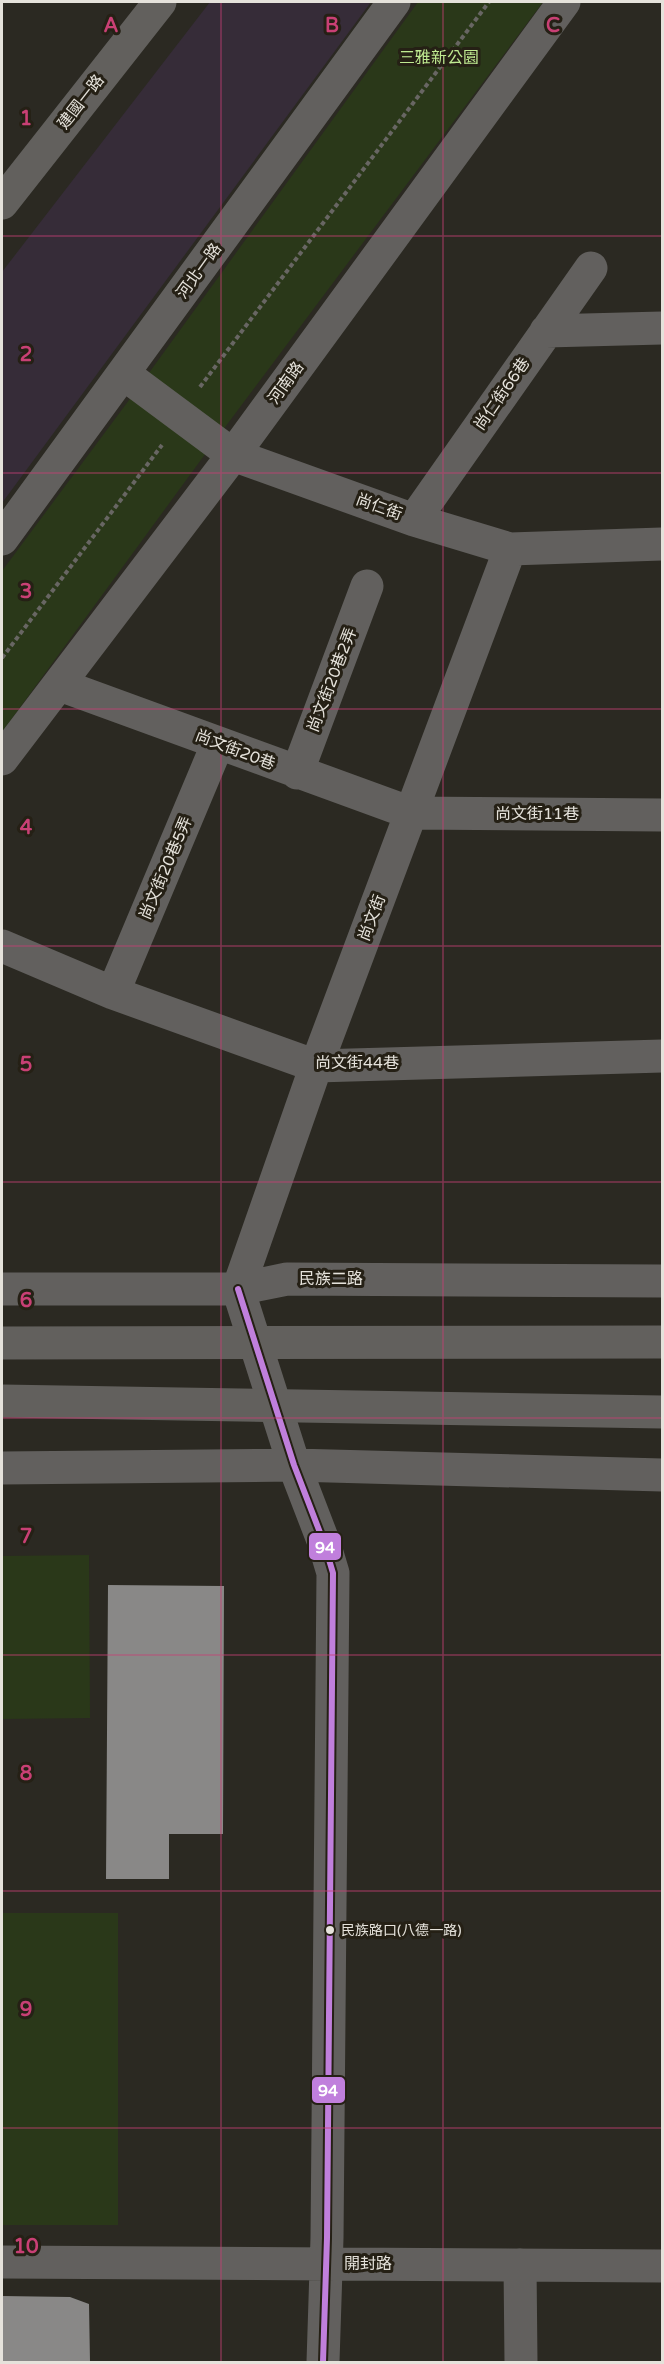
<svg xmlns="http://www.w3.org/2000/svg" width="664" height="2364" font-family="'Varela Round','Noto Sans TC',sans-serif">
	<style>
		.commercial { fill: #362c38 }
		.green { fill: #2a3819 }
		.building { fill: #898887 }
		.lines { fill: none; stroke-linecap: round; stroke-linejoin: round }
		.path { stroke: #686663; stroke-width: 4; stroke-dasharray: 4.5 3; stroke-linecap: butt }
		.minor { stroke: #62605e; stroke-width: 33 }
		.major { stroke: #62605d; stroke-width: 33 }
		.bus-1-casing { stroke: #252015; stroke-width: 10 }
		.bus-1 { stroke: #c07fdc; stroke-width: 6 }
		.grid { fill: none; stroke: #c94075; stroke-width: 1.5; stroke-opacity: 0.55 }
		.bus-dot { fill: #e5e2db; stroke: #252015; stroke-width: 2 }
		.labels { text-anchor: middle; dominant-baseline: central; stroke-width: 6; stroke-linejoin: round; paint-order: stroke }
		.bus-label { font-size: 14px; fill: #e5e2db; stroke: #252015; text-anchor: start }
		.park-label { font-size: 16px; fill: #bfea91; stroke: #252015 }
		.street-label { font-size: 16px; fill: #e5e2db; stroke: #252015 }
		.grid-label { font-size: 20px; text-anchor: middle; font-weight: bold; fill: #c94075; stroke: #252015; stroke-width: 6; stroke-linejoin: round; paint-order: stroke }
		.line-badge { stroke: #252015; stroke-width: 2 }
		.badge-label { font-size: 16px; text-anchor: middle; font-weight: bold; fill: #fff }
	</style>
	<rect width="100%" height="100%" fill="#2b2922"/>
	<path class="commercial" d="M210,2H371L2,503V272Z"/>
	<path class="green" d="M418,2H543L214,442L2,732V571L138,388Z
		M89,1555L90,1718L2,1719V1556Z
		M2,1913H118V2225H2Z"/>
	<path class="building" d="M108,1585L224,1586L223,1834H169V1879H106Z
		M2,2296L70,2297L89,2304L90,2362H2Z"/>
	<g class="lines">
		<path class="path" d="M200,387L489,2
			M2,658L162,445"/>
		<path class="minor" d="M546,331L662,328
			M124,374L233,455L414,520L510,549L662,544
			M414,520L591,268
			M2,539L394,2
			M60,685L411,813L662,815
			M2,759L233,455L564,2
			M297,773L367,586
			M2,946L113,993L316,1066L662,1056
			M113,993L218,743
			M2,1289H238L287,1279L662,1281
			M238,1289L294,1465L324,1543L333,1573L327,2238L323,2362
			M238,1289L316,1066L510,549
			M2,1468L294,1465L662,1475
			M2,2262L662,2266
			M520,2265L521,2362"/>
		<path class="major" d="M2,203L160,2
			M2,1343L662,1342
			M2,1401L662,1412"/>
		<g class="bus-1-casing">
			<path id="bus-1" d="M238,1289L294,1465L324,1543L333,1573L327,2238L323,2362"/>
		</g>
		<use href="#bus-1" class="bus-1"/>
	</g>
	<path class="grid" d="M221,2V2362M443,2V2362M2,236H662M2,473H662M2,709H662M2,946H662M2,1182H662M2,1418H662M2,1655H662M2,1891H662M2,2128H662"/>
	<circle class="bus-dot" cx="330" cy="1930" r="5"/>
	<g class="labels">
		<g class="bus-label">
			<text x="341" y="1930">民族路口(八德一路)</text>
		</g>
		<g class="park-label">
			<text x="439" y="58">三雅新公園</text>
		</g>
		<g class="street-label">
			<text transform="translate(81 102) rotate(-52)">建國一路</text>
			<text transform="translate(199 271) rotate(-54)">河北一路</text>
			<text transform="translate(286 383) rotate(-54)">河南路</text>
			<text transform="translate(502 394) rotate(-55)">尚仁街66巷</text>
			<text transform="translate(379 507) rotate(20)">尚仁街</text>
			<text transform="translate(332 680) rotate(-69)">尚文街20巷2弄</text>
			<text transform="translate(235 750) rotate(21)">尚文街20巷</text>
			<text x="537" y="814">尚文街11巷</text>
			<text transform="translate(166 868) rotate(-67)">尚文街20巷5弄</text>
			<text transform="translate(372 918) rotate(-69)">尚文街</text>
			<text x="357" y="1063">尚文街44巷</text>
			<text x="331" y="1279">民族二路</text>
			<text x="368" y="2264">開封路</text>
		</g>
	</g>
	<g class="grid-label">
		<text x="111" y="32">A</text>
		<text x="332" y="32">B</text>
		<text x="553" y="32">C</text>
		<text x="26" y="125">1</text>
		<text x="26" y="361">2</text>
		<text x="26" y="598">3</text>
		<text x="26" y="834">4</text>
		<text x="26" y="1071">5</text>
		<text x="26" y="1307">6</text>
		<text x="26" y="1543">7</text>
		<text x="26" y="1780">8</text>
		<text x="26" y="2016">9</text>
		<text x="26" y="2253">10</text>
	</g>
	<g class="line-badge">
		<rect x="308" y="1532" width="34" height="29" rx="6" fill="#c07fdc"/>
		<rect x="311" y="2076" width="35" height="28" rx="6" fill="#c07fdc"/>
	</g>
	<g class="badge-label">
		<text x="325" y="1553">94</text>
		<text x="328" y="2096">94</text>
	</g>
	<rect width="664" height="2364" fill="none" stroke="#e5e2db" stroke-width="6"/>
</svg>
